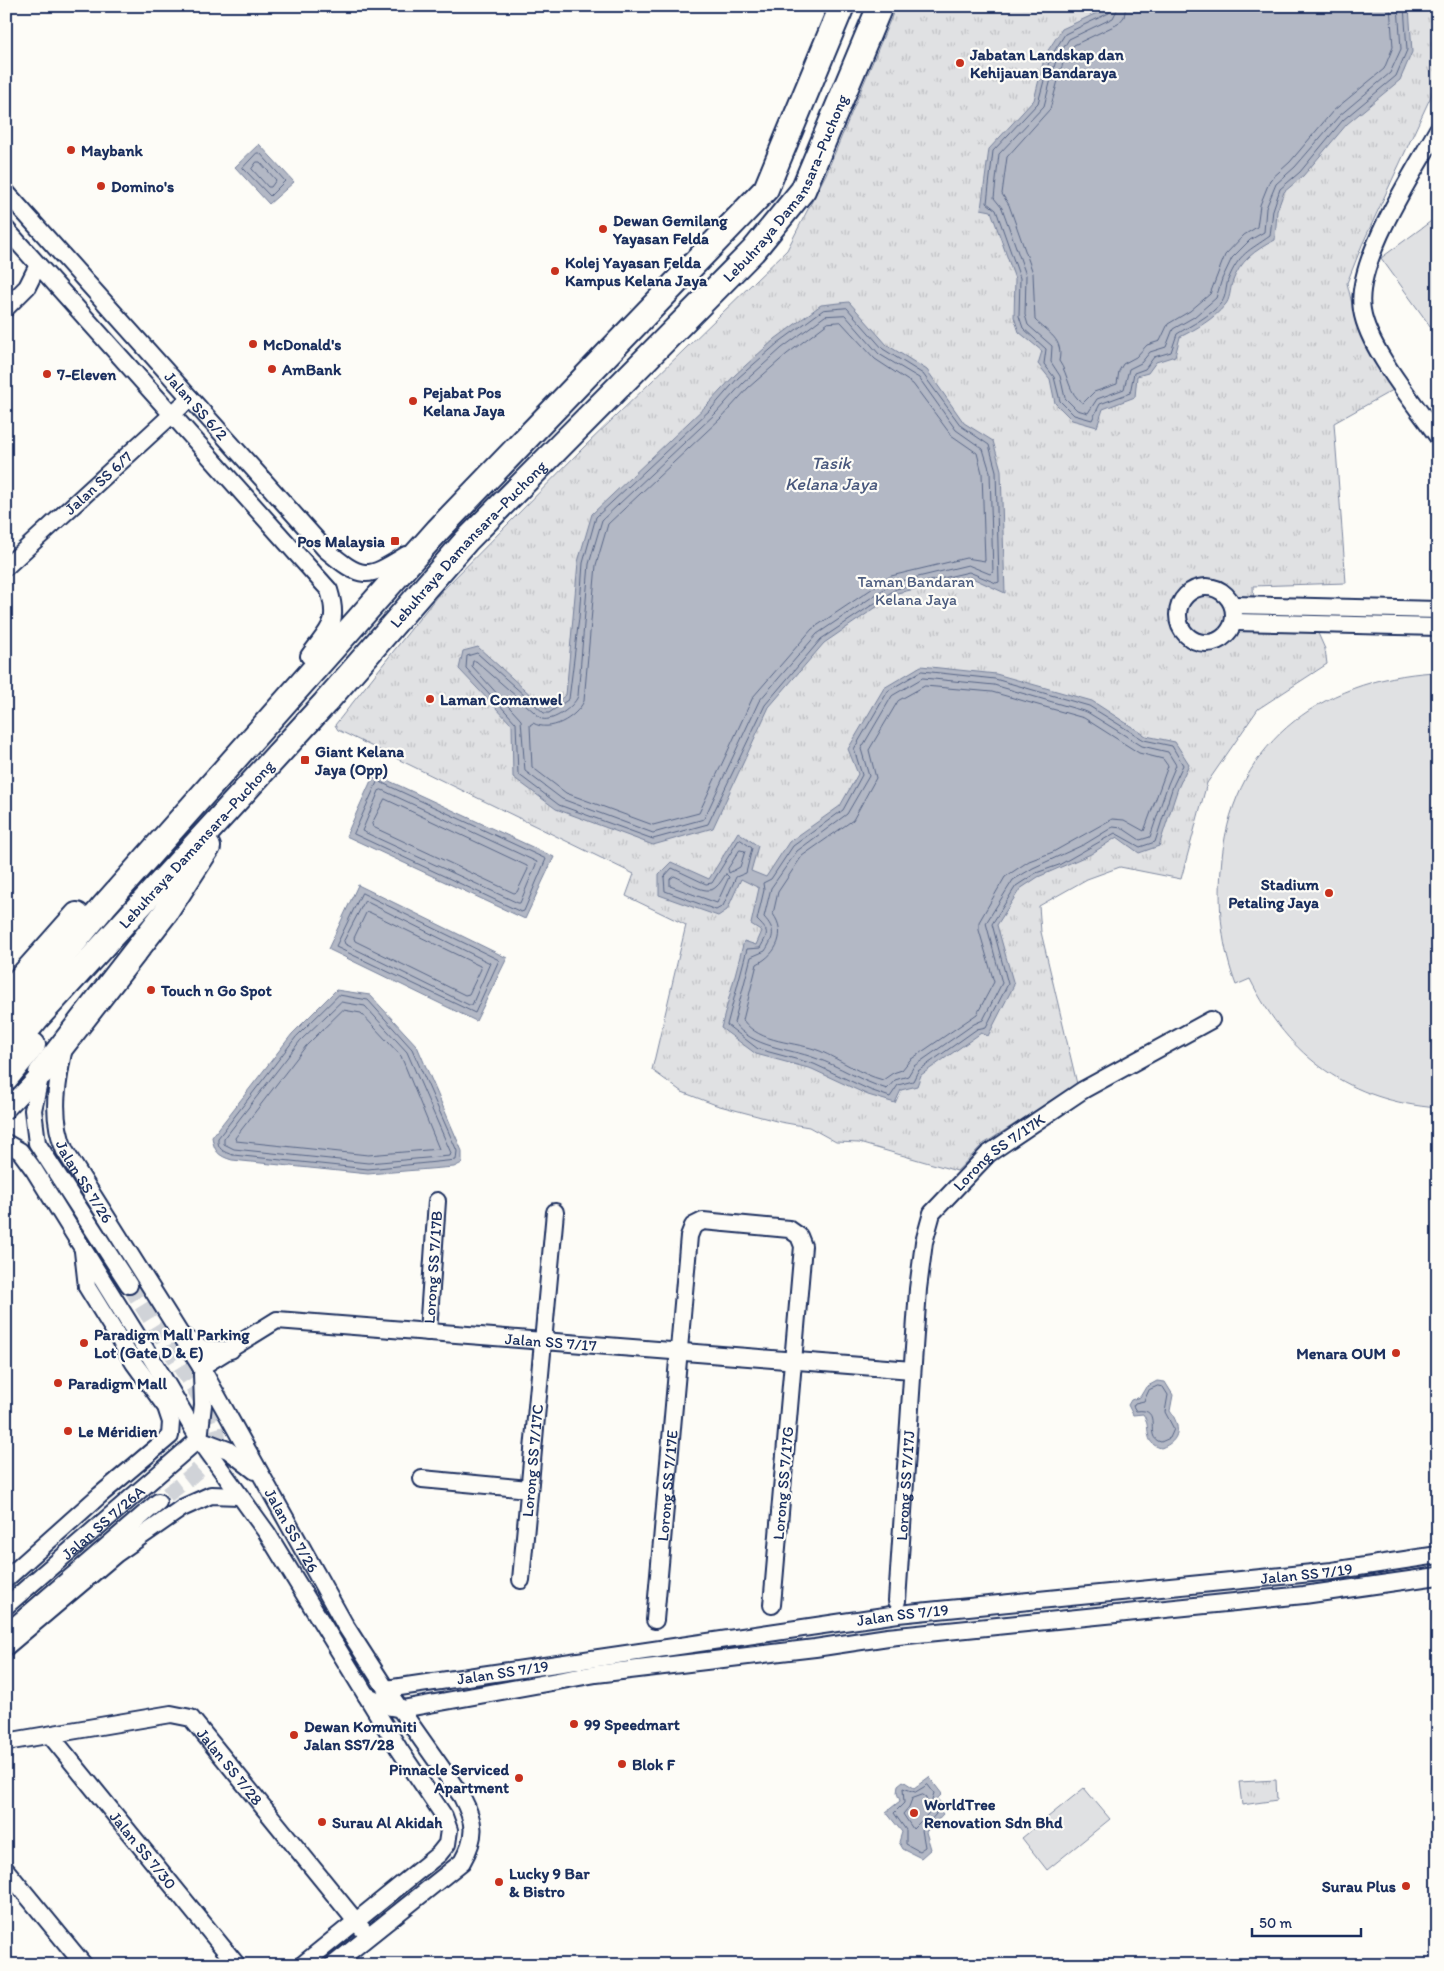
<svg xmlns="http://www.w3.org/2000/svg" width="1444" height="1971" font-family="Itim,sans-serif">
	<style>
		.grass { fill: #e0e1e3; stroke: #7e88a0 }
		.park { fill: url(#park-tufts); stroke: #7e88a0 }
		.water { fill: #b3b8c5; stroke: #76819c }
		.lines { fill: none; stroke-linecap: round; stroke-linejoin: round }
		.shore { stroke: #586687; stroke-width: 1 }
		.minor-tunnel { stroke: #d0d3d8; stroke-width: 16; stroke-dasharray: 16 8; stroke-linecap: butt }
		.minor-casing { stroke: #1b2f5e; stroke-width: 20 }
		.highway-casing { stroke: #1b2f5e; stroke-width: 28 }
		.minor { stroke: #fdfcf7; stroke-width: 16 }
		.highway { stroke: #fdfcf7; stroke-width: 24 }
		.poi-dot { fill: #c8321e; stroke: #fdfcf7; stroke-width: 2 }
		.labels { text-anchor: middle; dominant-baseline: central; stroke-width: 4.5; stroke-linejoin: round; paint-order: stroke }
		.poi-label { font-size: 16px; font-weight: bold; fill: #1b2f5e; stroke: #fdfcf7; text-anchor: start }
		.street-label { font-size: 16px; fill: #1b2f5e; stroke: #fdfcf7 }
		.park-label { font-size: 16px; fill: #4c5c7f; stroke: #fdfcf7 }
		.water-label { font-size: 18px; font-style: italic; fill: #49587d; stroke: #fdfcf7 }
	</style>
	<defs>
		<pattern id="park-tufts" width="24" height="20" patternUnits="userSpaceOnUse" patternTransform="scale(1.25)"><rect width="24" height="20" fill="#e0e1e3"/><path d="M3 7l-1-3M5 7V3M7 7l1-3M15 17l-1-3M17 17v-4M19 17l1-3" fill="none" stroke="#c0c1c5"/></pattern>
	</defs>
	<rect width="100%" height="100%" fill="#fdfcf7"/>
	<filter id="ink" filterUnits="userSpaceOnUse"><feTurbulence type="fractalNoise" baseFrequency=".02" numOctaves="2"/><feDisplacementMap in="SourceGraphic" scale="10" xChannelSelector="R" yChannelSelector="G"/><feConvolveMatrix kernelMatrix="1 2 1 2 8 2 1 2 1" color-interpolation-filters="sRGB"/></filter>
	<g filter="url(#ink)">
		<path class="grass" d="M1438,216V337L1381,258Z
			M1435,672L1438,691V1108C1350,1101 1289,1058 1250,979L1236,985C1222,948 1218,909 1221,869C1229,747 1317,679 1435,672Z
			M1084,1788L1110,1819L1047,1870L1022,1838Z"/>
		<path class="park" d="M896,6H1435L1438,81L1362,245L1347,283L1353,308L1393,390L1334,423L1346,583L1253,586L1255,627L1317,631L1325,649L1327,664L1258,709L1207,783L1181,879L1120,867L1087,879L1039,906L1041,932L1077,1084L982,1145L957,1171L859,1143L836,1142L809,1127L780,1122L716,1105L682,1092L652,1070L686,925L626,896L634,874L338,730L335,725L438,595L583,448L787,250L826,174Z
			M1276,1780L1277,1800L1242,1805L1239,1782Z"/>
		<path class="water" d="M1112,6H1270L1278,9L1285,6H1409L1412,52L1400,80L1347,124L1303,176L1284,192L1277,211L1275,240C1255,250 1240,261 1232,283C1230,290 1230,300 1225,305C1214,319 1196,329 1180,337L1175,356L1156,362L1148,373L1137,376L1135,397L1103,409L1097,427L1072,420L1055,403L1050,379L1038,364L1042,351L1019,332L1014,317L1015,279L991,211L981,209L989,149L1034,100L1045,55L1062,29Z
			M259,144L294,182L269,204L235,167Z
			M849,302L887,345L927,370L964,423L993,441L1001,470L1005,593L970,577L897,593L824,643L769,707L713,828L653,845L556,809L513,777L512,725L459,669L463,651L478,647L546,709L566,695L578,562L592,514L708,404L735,375L775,339L821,305Z
			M921,666L996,674L1092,701L1146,736L1175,742L1189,764L1178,788L1159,846L1139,853L1117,837L1091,854L1038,877L1020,889L997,925L1014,985L988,1036L981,1033L921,1075L917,1086L901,1090L895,1103L868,1095L812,1069L756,1054L721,1028L744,941L756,945L762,931L751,924L759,888L741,879L727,910L718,916L659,895V874L671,862L709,879L738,832L758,846L751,871L766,877L789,842L840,806L858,774L848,749L884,688Z
			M374,774L554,857L525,919L346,836Z
			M358,885L507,958L476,1021L328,949Z
			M336,990L370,995L417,1046L462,1151V1163L454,1167L368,1174L232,1160C218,1156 214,1151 212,1137L292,1034Z
			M1157,1381L1165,1382L1173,1395L1170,1411C1181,1426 1181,1441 1161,1448C1142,1443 1152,1427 1143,1414L1133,1415L1128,1405L1131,1400L1140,1397L1146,1387Z
			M929,1777L942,1794L937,1799L942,1804L938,1808L943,1814L926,1832L931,1849L921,1858L903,1849L899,1842L902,1832L886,1812L900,1801L897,1793L898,1785L903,1781L914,1788Z"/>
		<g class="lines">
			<path class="shore" d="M1112,6L1109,13L1065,34L1050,58L1038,103L993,151L987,203L996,210L1020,278L1019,316L1023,328L1046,349L1044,364L1054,377L1060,401L1074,415L1092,420L1100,404L1130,393L1134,373L1145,369L1154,357L1171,352L1177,334C1191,325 1211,316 1222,302C1226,296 1226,286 1228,280C1239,253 1249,251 1270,236L1273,210L1280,189L1300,172L1343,120L1396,76L1407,50L1404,6
				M1119,6L1113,18L1069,39L1056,60L1044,106L999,154L994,198L1002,208L1026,275L1025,315L1028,325L1052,346L1051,362L1060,376L1065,398L1077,410L1088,413L1097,399L1124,389L1129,369L1141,363L1150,352L1166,347L1173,329L1194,317L1216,298L1222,279L1232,258L1250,240L1264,232L1266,208L1276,184L1295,167L1339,116L1390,73L1401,49L1398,6
				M1126,6L1124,17L1118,24L1074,45L1063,63L1050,109L1007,157L1002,194L1009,205L1033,273L1035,320C1048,333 1064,339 1059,361C1069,375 1068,394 1083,403L1094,392L1117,384L1119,371L1123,364L1136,357L1147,345L1160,341L1168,324L1190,311L1210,294L1225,255L1244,235L1257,227L1260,205L1270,180L1290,162L1333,111L1384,69L1393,47L1390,6
				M257,153H260L285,181L270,196L243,168Z
				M257,162H260L276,180L271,187H268L252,169Z
				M847,308L883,349L923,374L961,426L989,445L996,471L999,582L996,583L969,572L896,589L821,639L765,705L708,824L653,839L559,805L518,774L516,723L466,668L467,656L477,653L544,713H549L569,699L579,618L583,563L596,517L712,408L738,378L778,343L823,310Z
				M845,315L879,354L919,378L956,430L983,449L990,472L993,572L990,574L968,565L893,583L817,634L759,701L704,819L653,833L562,799L525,771L521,720L472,666L473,661H476L542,719C553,722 574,707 578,696L589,564L602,520L716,413L743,383L782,348L825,316Z
				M841,322L875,359L913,384L951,435L977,453L982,473L985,561L966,558L891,576L812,629L753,697L699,813L653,825L566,793L532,767L530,725L533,723C550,733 576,718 584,701L596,565L608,524L721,418L748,388L787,354L828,323Z
				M922,671L995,679L1089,706L1144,740L1172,746L1183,765L1173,786L1155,842L1140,847L1115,833L1059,865L1036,873L1016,886L992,924L1008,984L986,1027L977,1029L918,1071L913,1081L898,1085L890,1097L870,1090L814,1064L758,1049L727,1025L747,949L760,948C769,932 769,932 757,920L764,890L763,883L771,879L793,846L843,810L862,775L854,749L888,691Z
				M923,678L994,685L1087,712L1142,746L1168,752L1176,765L1168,784L1150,837L1140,840L1122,828L1113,827L1085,844L1033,868L1013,880L986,923L1002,983L983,1020L974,1024L914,1066L908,1076L895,1080L887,1089C860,1081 840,1066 815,1058C788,1048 753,1048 734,1023L751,957L765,951C774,937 776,930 764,917L771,888L797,851L847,814L869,776L861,749L892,696Z
				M925,686L992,692L1084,718L1139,753L1163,759L1168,766L1144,831L1124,820L1112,819L1053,852L1029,861L1005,877L979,922V930L994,982L977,1014L910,1060L902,1070L893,1073L883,1080C860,1074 841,1060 820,1051C795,1041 760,1044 743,1020L757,964C777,954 787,933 773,914L778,892L802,856L853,820L876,778L869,750L898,701Z
				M378,781L546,859L524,911L521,912L354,834Z
				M382,790L537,862L520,903H518L362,831L379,791Z
				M385,799L527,866L528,869L517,892L514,893L373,827L372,824Z
				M741,840L752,848L746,873L736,877L723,906L716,910L665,891L664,877L672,868L706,884L712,883L738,841Z
				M740,850L745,851L740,867L729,873L728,869Z
				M726,874L729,877L717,903L670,886V879L674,876C685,880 706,897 716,887C720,884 723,878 726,874Z
				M362,893L499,960L475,1013L336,947Z
				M365,901L490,963L472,1005H469L345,944L344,941Z
				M369,912L480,966L481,969L469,994L465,995L355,941L354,938L366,913Z
				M339,995L368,1000L412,1049L457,1151L456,1160L368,1169L233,1155C223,1152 217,1149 218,1138L296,1037Z
				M341,1002L365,1006L407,1052L451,1153L450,1156L368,1163L234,1149L224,1144V1139L300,1041Z
				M343,1010L361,1013L401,1056L439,1149L368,1155L236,1141L235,1138L306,1046Z
				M1158,1386L1163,1387L1168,1395L1165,1412L1174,1429L1170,1438L1161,1442C1142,1438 1165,1407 1136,1411L1133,1406L1135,1403L1144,1401L1149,1390Z
				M928,1785L934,1793L932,1799L936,1814L922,1830L925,1847L919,1851L906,1844V1830L894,1813L904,1803L903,1788L915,1792Z
				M923,1795L926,1797L928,1814L913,1829L903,1814L909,1807L912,1799Z"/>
			<path class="minor-tunnel" d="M129,1285L212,1417C215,1425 220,1436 217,1444C212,1465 174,1488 158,1502"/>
			<g class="minor-casing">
				<g id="minor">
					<path d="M1438,129C1414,172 1354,262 1362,310C1368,349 1415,404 1438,437"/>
					<path id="s1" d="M6,192L325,549C362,580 366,580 406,555"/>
					<path d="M6,229L329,590C340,625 328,629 309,656"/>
					<path d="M6,308L27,287L38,265"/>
					<path id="s2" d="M6,567L190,398"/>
					<circle cx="1206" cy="615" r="28"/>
					<path d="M1233,605L1438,610"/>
					<path d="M1235,622L1438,627"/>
					<path id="s3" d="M64,1047C57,1083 50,1116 65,1151L201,1367L345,1625L386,1689L462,1797C475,1822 477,1836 462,1862L333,1965"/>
					<path d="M41,1073L33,1110L37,1143L129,1285"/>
					<path d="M6,1110L41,1073"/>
					<path d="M6,1143L20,1151L34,1170L161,1374L199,1439L267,1533L399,1749L444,1816L449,1830L447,1844L439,1854L302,1965"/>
					<path id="s4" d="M428,1332L437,1201"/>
					<path d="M184,1337L204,1349L231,1350"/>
					<path id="s5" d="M201,1367L277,1320L912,1370"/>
					<path d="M199,1439L228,1450L255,1471"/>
					<path d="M422,1479L529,1489"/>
					<path d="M6,1579L100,1495L170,1436L171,1422L166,1407L134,1363L87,1287L83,1251"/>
					<path id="s6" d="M521,1580L555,1212"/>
					<path id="s7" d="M897,1601L918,1289L924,1242L932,1213L988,1154L1083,1090L1211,1020"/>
					<path id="s8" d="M6,1606L199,1439L203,1405L202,1374"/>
					<path id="s9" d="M655,1620L689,1236L693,1226L703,1221L789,1229L799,1236L803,1246L772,1605"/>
					<path d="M6,1633L158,1502"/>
					<path d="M6,1647L116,1554L182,1508L211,1495L239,1496"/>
					<path id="s10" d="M386,1689L898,1614L1332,1571L1438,1555"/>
					<path d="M366,1695L391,1707L402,1709L596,1674L815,1648L888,1637L1304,1595L1438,1576"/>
					<path id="s11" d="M50,1735L237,1965"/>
					<path id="s12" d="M6,1742L171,1714L191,1718L363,1930"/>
					<path d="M6,1870L84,1965"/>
				</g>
			</g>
			<g class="highway-casing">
				<g id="highway">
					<path d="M6,995L77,915"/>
					<path d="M6,1024L104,906L438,530L766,189L842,6"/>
					<path id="s13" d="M6,1055L36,1019L325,703L466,541L753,251L803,190L880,6"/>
					<path d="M41,1073L166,912L208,847"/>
					<path d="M6,1078L33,1045"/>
				</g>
			</g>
			<use href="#minor" class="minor"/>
			<use href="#highway" class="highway"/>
		</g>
	</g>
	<g class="poi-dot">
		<circle cx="960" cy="63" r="5"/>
		<circle cx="71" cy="150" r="5"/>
		<circle cx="101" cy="186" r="5"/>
		<circle cx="603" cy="229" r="5"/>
		<circle cx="555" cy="271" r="5"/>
		<circle cx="253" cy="344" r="5"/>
		<circle cx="272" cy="369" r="5"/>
		<circle cx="47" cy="374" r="5"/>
		<circle cx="413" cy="401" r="5"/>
		<rect x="390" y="536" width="10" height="10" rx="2.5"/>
		<circle cx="430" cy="699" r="5"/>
		<rect x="300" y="755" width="10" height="10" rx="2.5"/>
		<circle cx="1329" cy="893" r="5"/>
		<circle cx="151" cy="990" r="5"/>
		<circle cx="84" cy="1343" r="5"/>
		<circle cx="1396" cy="1353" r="5"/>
		<circle cx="58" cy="1383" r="5"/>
		<circle cx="68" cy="1431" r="5"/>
		<circle cx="574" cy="1724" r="5"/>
		<circle cx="294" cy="1735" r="5"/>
		<circle cx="622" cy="1764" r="5"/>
		<circle cx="519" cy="1778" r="5"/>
		<circle cx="914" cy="1813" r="5"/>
		<circle cx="322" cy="1822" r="5"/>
		<circle cx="499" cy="1882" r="5"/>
		<circle cx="1406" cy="1886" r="5"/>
	</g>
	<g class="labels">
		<g class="poi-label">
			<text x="970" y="54">Jabatan Landskap dan<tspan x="970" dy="18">Kehijauan Bandaraya</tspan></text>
			<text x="81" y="150">Maybank</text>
			<text x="111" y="186">Domino's</text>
			<text x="613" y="220">Dewan Gemilang<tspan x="613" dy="18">Yayasan Felda</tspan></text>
			<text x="565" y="262">Kolej Yayasan Felda<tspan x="565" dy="18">Kampus Kelana Jaya</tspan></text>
			<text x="263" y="344">McDonald's</text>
			<text x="282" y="369">AmBank</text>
			<text x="57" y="374">7-Eleven</text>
			<text x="423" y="392">Pejabat Pos<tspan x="423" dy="18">Kelana Jaya</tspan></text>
			<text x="385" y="541" text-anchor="end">Pos Malaysia</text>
			<text x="440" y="699">Laman Comanwel</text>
			<text x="315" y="751">Giant Kelana<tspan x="315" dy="18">Jaya (Opp)</tspan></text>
			<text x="1319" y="884" text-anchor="end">Stadium<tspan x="1319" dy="18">Petaling Jaya</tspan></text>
			<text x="161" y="990">Touch n Go Spot</text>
			<text x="94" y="1334">Paradigm Mall Parking<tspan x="94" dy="18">Lot (Gate D &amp; E)</tspan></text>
			<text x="1386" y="1353" text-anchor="end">Menara OUM</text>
			<text x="68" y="1383">Paradigm Mall</text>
			<text x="78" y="1431">Le Méridien</text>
			<text x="584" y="1724">99 Speedmart</text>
			<text x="304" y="1726">Dewan Komuniti<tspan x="304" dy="18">Jalan SS7/28</tspan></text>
			<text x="632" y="1764">Blok F</text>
			<text x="509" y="1769" text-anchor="end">Pinnacle Serviced<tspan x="509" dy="18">Apartment</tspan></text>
			<text x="924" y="1804">WorldTree<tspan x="924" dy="18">Renovation Sdn Bhd</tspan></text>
			<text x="332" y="1822">Surau Al Akidah</text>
			<text x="509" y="1873">Lucky 9 Bar<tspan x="509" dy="18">&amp; Bistro</tspan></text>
			<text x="1396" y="1886" text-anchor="end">Surau Plus</text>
		</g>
		<g class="street-label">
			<text stroke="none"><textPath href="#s13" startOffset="1169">Lebuhraya Damansara–Puchong</textPath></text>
			<text stroke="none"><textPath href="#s1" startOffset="286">Jalan SS 6/2</textPath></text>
			<text stroke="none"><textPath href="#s2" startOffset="125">Jalan SS 6/7</textPath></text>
			<text stroke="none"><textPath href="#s13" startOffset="689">Lebuhraya Damansara–Puchong</textPath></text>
			<text stroke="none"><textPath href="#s13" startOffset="284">Lebuhraya Damansara–Puchong</textPath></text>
			<text stroke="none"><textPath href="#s7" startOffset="481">Lorong SS 7/17K</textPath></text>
			<text stroke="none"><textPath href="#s3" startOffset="142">Jalan SS 7/26</textPath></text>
			<text stroke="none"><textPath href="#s4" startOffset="65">Lorong SS 7/17B</textPath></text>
			<text stroke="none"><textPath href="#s5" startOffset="364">Jalan SS 7/17</textPath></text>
			<text stroke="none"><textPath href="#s6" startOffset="120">Lorong SS 7/17C</textPath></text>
			<text transform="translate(783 1483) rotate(-85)">Lorong SS 7/17G</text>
			<text stroke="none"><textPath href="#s9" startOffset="135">Lorong SS 7/17E</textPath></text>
			<text stroke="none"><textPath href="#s7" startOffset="116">Lorong SS 7/17J</textPath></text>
			<text stroke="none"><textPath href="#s8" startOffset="128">Jalan SS 7/26A</textPath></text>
			<text stroke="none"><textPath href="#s3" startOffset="548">Jalan SS 7/26</textPath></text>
			<text stroke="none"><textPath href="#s10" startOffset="928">Jalan SS 7/19</textPath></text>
			<text stroke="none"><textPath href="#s10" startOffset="522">Jalan SS 7/19</textPath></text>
			<text stroke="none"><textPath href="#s10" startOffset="118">Jalan SS 7/19</textPath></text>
			<text stroke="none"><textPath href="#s12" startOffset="250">Jalan SS 7/28</textPath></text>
			<text stroke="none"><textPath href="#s11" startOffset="148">Jalan SS 7/30</textPath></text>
		</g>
		<g class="park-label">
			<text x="916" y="581">Taman Bandaran<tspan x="916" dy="18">Kelana Jaya</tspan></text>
		</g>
		<g class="water-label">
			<text x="831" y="463">Tasik<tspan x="831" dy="21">Kelana Jaya</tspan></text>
		</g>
	</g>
	<rect width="1444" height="1971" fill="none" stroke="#fdfcf7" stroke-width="25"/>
	<rect x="12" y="12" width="1419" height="1946" fill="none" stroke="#1b2f5e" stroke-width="2" filter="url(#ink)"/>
	<path d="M1252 1928v8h109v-8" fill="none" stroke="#1b2f5e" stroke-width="2.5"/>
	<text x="1259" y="1928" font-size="15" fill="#1b2f5e" stroke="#fdfcf7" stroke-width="4" paint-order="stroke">50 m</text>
</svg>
